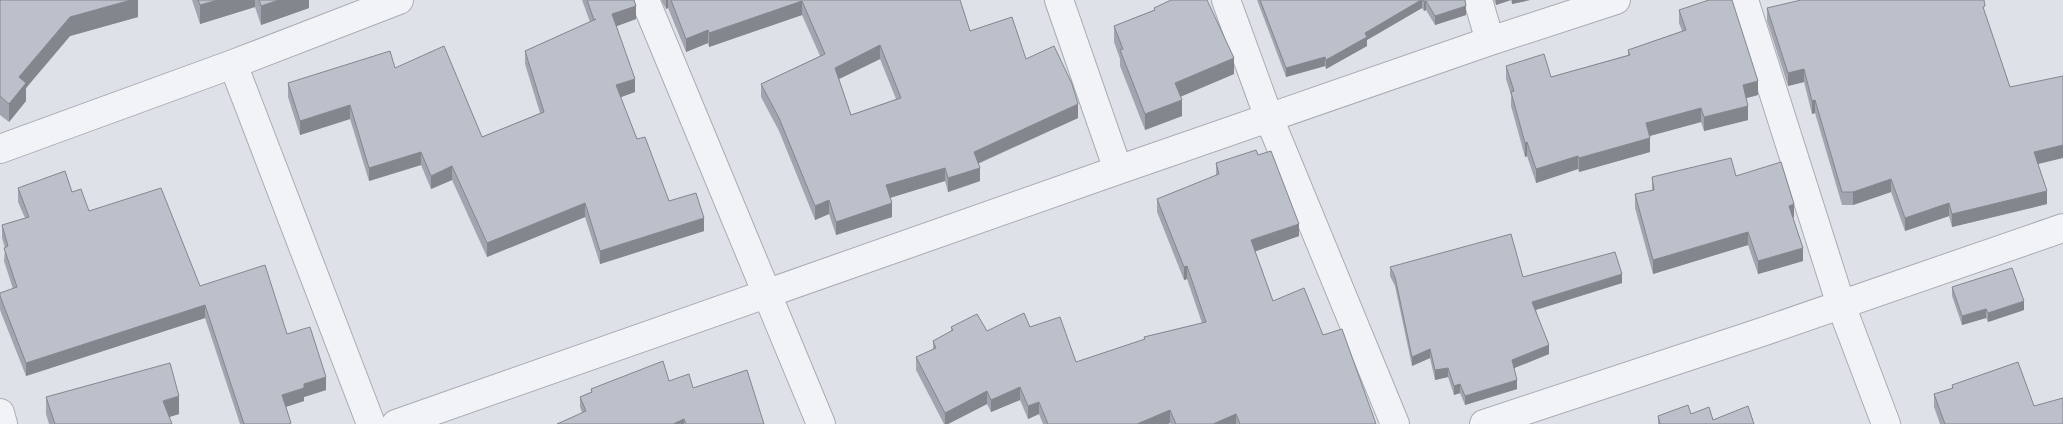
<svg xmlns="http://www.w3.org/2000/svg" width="2063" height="424" font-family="Rubik,sans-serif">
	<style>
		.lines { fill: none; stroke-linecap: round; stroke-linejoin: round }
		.minor-casing { stroke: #a7acb5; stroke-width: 30 }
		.minor { stroke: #f1f3f6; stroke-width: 28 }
		.wall { fill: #a2a5af; fill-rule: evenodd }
		.shaded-wall { fill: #84868e }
		.building { fill: #bcc0cb; stroke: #84868e; fill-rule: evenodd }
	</style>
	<rect width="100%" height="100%" fill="#dee2e8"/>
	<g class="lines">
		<g class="minor-casing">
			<path id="minor" d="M645,0L821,424
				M1059,0L1118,170
				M1226,0L1269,118L1395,424
				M1478,0L1490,41
				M1744,0L1841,305L1886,424
				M233,64L371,424
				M0,149L233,64L399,0
				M0,413L3,424
				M396,424L1118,170L1490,41L1616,0
				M1484,424L1762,332L2063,228"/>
		</g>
		<use href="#minor" class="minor"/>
	</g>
	<path class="wall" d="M0,0H138V17L70,36L26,88V101L9,122L0,115Z
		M192,0H309V8L261,25L255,7L200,24Z
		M582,0H634L636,19L616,26L635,92L620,97L637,139L669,201L704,231L600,264L585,217L487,257L452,180L431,189L421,165L369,181L350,119L300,135L288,97V83L395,68L482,137L540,113L525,64V51L590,22Z
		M661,0H960L970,31L1026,59L1078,118L978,164L980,181L948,192L945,181L890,198L892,217L836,235L829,214L815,220L779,131L761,97V84L820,56L802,15L709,47L708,43L686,52L668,8L666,9ZM880,59L896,99L851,115L839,79Z
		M1257,0H1465L1466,15L1435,25L1426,10L1424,11L1422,8L1367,40V46L1326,69L1325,66L1286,77Z
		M1494,0H1530L1512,4L1511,0L1496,5Z
		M1154,8L1234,74L1180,97L1182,116L1145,130L1120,66V59L1114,42V26L1154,10Z
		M1767,8L1985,14L2010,87L2038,164L2047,204L1952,227L1949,216L1905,231L1891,192L1853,205H1842L1815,113L1812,114L1804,82L1788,86L1767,21Z
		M1679,10L1758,95L1746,98L1748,120L1704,131L1701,122L1649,136L1650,152L1579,172L1578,169L1536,183L1527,156L1525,157L1511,106V95L1506,79V66L1551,77L1628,55V50L1682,31L1679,23Z
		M1258,155L1299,236L1255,251L1273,301L1323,335L1376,424H1171L1170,423L1168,424H1043L1039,414L1028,419L1020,400L991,412L987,404L948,424H944L916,370V357L933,349V341L951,331V327L987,331L1030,327L1076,362L1144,340V337L1202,323L1187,279L1184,280L1157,212V199L1216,176V163Z
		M1736,176L1794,217L1793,218L1803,261L1758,274L1748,245L1653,274L1635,208V194L1652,190V177Z
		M18,188L72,192L89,211L200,286L287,334L326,390L304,397V401L286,407L291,424H240L205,318L26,376L0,310V293L13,289L4,261L5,248L2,238V225L25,218L18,202Z
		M1390,267L1523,277L1622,283L1536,310L1549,354L1514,368L1517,389L1465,405L1460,393L1454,395L1448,377L1435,380L1430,358L1412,366L1395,286L1390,276Z
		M1952,287L2024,310L1988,322L1986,318L1962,325L1952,296Z
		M669,381L693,388L764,424H557L582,413L580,407V397L591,392V389Z
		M1952,385L2034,406L2063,424H1940L1934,407V394L1952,388Z
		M46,397L179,414L169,417L172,424H49L46,414Z
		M1691,414L1713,420L1754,424H1658V416Z"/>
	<path class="shaded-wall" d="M131,0H138V17L70,36L26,88V101L9,122V104L19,77L70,17Z
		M218,0H255V7L200,24V5Z
		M279,0H309V8L261,25V6Z
		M666,0H668V8L666,9Z
		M1421,0H1422V8L1367,40V46L1326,69V60L1365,33Z
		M1496,0H1511L1496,5Z
		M1512,0H1530L1512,4Z
		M802,1V15L709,47V33Z
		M1426,1V10L1424,11V2Z
		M636,6V19L612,28V14Z
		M1466,6V15L1435,25V16Z
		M708,30V43L686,52V39Z
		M880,45V59L835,81V68Z
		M1325,57V66L1286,77V68Z
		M1234,58V74L1175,99V83Z
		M1804,69V82L1788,86V73Z
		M635,79V92L616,99V85Z
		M1758,81V95L1743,99V85Z
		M1182,100V116L1145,130V114Z
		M1815,100V113L1812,114V101Z
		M1078,104V118L974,165V152Z
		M350,105V119L300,135V121Z
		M1748,106V120L1704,131V117Z
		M1701,108V122L1646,137V123Z
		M1650,138V152L1579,172V158Z
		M1527,142V156L1525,157V143Z
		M2063,145V158L2034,165V152Z
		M421,152V165L369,181V168Z
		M1578,156V169L1536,183V169Z
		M452,166V180L431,189V176Z
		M945,168V181L886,199V185Z
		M980,168V181L948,192V178Z
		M1891,179V192L1853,205V192Z
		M2047,191V204L1952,227V214Z
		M829,200V214L815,220V206Z
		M585,203V217L487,257V243Z
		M892,203V217L836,235V222Z
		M1949,203V216L1905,231V218Z
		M1794,204V217L1789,219V206Z
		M704,218V231L600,264V251Z
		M1299,224V236L1251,253V240Z
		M1748,232V245L1653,274V260Z
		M1803,248V261L1758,274V261Z
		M1187,266V279L1184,280V267Z
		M1622,274V283L1532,311V302Z
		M2024,301V310L1988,322V313Z
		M205,305V318L26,376V363Z
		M1986,309V318L1962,325V316Z
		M1549,345V354L1512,369V360Z
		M1430,349V358L1412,366V357Z
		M1448,368V377L1435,380V370Z
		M326,377V390L304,397V401L282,408V395L304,384Z
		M1517,380V389L1465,405V396Z
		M1460,384V393L1454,395V386Z
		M1020,387V400L991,412V400Z
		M987,391V404L948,424H945V413Z
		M179,396V414L163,419V401Z
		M1039,402V414L1028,419V406Z
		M1170,410V423L1168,424H1137Z
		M1236,414V424H1213Z
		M684,419V424H673Z"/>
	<path class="building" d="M0,0H131L70,17L19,77L26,83L9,104L0,96Z
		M198,0H218L200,5Z
		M259,0H279L261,6Z
		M587,0H634L636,6L612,14L635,79L616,85L637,139L645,137L669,201L696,193L704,218L600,251L585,203L487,243L452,166L431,176L421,152L369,168L350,105L300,121L288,83L390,51L395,68L444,46L482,137L544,112L525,51L596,19L594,20Z
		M671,0H960L970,31L1012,17L1026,59L1054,46L1072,84L1078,104L974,152L980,168L948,178L945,168L886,185L892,203L836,222L829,200L815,206L779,118L761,84L825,54L802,1L709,33L708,30L686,39ZM880,45L901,98L851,115L835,68Z
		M1171,0H1207L1234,58L1175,83L1182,100L1145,114L1120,50L1123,49L1114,26L1155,10L1154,8Z
		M1260,0H1421L1365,33L1367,37L1326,60L1325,57L1286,68Z
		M1423,0H1465L1466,6L1435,16L1426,1L1424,2Z
		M1709,0H1732L1758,81L1743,85L1748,106L1704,117L1701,108L1646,123L1650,138L1579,158L1578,156L1536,169L1527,142L1525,143L1511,92L1514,91L1506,66L1544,54L1551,77L1630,55L1628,50L1686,30L1679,10Z
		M1801,0H1984L1985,6L1983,7L2010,87L2063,76V145L2034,152L2047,191L1952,214L1949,203L1905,218L1891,179L1853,192H1842L1815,100L1812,101L1804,69L1788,73L1767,8Z
		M1256,150L1258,155L1271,151L1299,224L1251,240L1273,301L1304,288L1323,335L1342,329L1376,424H1240L1236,414L1213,424H1176L1170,410L1137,424H1048L1039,402L1028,406L1020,387L991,400L987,391L945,413L916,357L936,348L933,341L953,330L951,327L977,314L987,331L1024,313L1030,327L1060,317L1076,362L1145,339L1144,337L1206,322L1187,266L1184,267L1157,199L1219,174L1216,163Z
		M1731,158L1736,176L1781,162L1794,204L1789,206L1803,248L1758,261L1748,232L1653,260L1635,194L1654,190L1652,177Z
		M65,171L72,192L81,189L89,211L161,188L200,286L265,265L287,334L310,327L326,377L304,384V388L282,395L291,423L289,424H244L205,305L26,363L0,296V293L17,287L4,248L8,246L2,225L29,217L18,188Z
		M1511,234L1523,277L1615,252L1622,274L1532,302L1549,345L1512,360L1517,380L1465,396L1460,384L1454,386L1448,368L1435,370L1430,349L1412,357L1395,277L1390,267Z
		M2012,268L2024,301L1988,313L1986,309L1962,316L1952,287Z
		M663,361L669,381L689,374L693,388L747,370L764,424H686L684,419L673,424H557L586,411L580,397L592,392L591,389Z
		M2018,362L2034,406L2063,398V424H1945L1934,394L1953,388L1952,385Z
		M170,363L179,396L163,401L172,424H55L46,397Z
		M1688,405L1691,414L1709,407L1713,420L1748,406L1754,424H1660L1658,416Z"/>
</svg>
